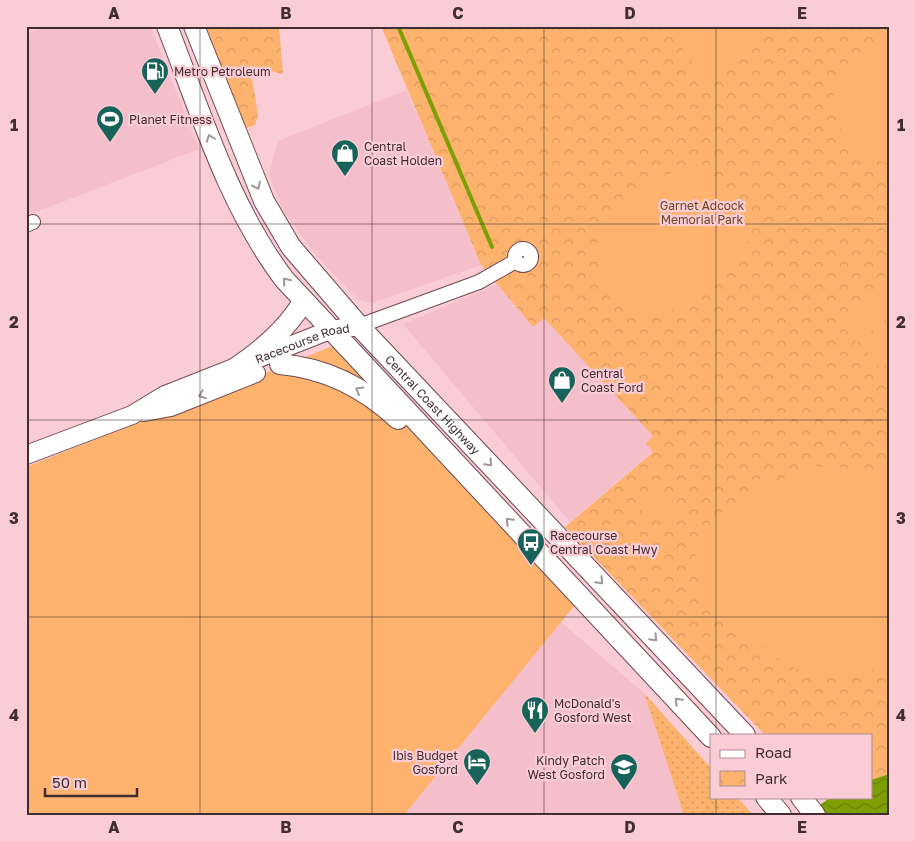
<svg xmlns="http://www.w3.org/2000/svg" width="915" height="841" font-family="'Golos Text',sans-serif">
	<style>
		.built { fill: #f4beca }
		.grass { fill: url(#grass-dots) }
		.park { fill: url(#park-crowns) }
		.garden { fill: #fdb36e }
		.water { fill: url(#water-waves) }
		.lines { fill: none; stroke-linecap: round; stroke-linejoin: round }
		.stream { stroke: #7e9f04; stroke-width: 4 }
		.minor-casing { stroke: #6e4851; stroke-width: 16 }
		.major-casing { stroke: #6e4851; stroke-width: 20 }
		.highway-casing { stroke: #6e4851; stroke-width: 22 }
		.minor { stroke: #fff; stroke-width: 14 }
		.major { stroke: #fff; stroke-width: 18 }
		.highway { stroke: #fff; stroke-width: 20 }
		.oneway { stroke: #9f9698 }
		.grid { fill: none; stroke: #3f2d32; stroke-width: 1; stroke-opacity: 0.55 }
		.labels { text-anchor: middle; dominant-baseline: central; stroke-width: 4.5; stroke-linejoin: round; paint-order: stroke }
		.poi-label { font-size: 12px; fill: #3f2d32; stroke: #faccd6; text-anchor: start }
		.park-label { font-size: 12px; fill: #6e461f; stroke: #faccd6 }
		.street-label { font-size: 12px; fill: #3f2d32; stroke: #faccd6 }
		.neatline { fill: none; stroke: #3f2d32; stroke-width: 2 }
		.grid-label { font-size: 16px; text-anchor: middle; font-weight: bold; fill: #3f2d32 }
	</style>
	<defs>
		<pattern id="grass-dots" width="8" height="8" patternUnits="userSpaceOnUse" patternTransform="scale(1.25)"><rect width="8" height="8" fill="#fdb36e"/><path d="M2 2h.1M6 6h.1" fill="none" stroke="#da9a60" stroke-width="1.8" stroke-linecap="round"/></pattern>
		<pattern id="park-crowns" width="20" height="18" patternUnits="userSpaceOnUse" patternTransform="scale(1.25)"><rect width="20" height="18" fill="#fdb36e"/><path d="M2 6a3 3 0 1 1 6 0M12 15a3 3 0 1 1 6 0" fill="none" stroke="#da9a60"/></pattern>
		<pattern id="water-waves" width="16" height="10" patternUnits="userSpaceOnUse" patternTransform="scale(1.25)"><rect width="16" height="10" fill="#7e9f04"/><path d="M0 5q4-4 8 0t8 0" fill="none" stroke="#698206"/></pattern>
	</defs>
	<rect width="100%" height="100%" fill="#faccd6"/>
	<path class="built" d="M49,26H150L199,149L26,216V34Z
		M407,90L481,265L372,303L358,300L316,255L282,209L269,174L278,141Z
		M497,284L533,327L544,317L653,436V451L570,522L403,324Z
		M561,622L644,693L684,815H404Z"/>
	<path class="grass" d="M644,693L711,768V797H737L753,815H684Z"/>
	<path class="park" d="M206,26H279L283,74L250,66L258,115L255,125L244,129Z
		M381,26H889V774L871,780V735H765L565,527L653,452L646,443L653,436L544,318L533,327L481,265Z"/>
	<path class="garden" d="M665,26H765L762,38L707,81Z
		M889,34V163C845,158 818,108 844,70C855,54 873,44 889,34Z
		M681,171C727,170 765,213 741,258C733,274 717,283 702,293C684,307 667,316 643,311C628,308 615,297 607,285C580,244 608,213 641,191C654,181 665,174 681,171Z
		M883,287L889,294V317L857,343L839,322Z
		M889,327V361L880,368L863,347Z
		M333,346L579,600L404,815H26V467Z
		M815,466L835,470L863,468L889,473V663L861,675L834,679L807,674L782,662L762,644L730,630L701,600L695,548L716,517L750,492Z
		M641,495L674,496V516L642,515Z"/>
	<path class="water" d="M889,774V815H806L831,797H871V780Z"/>
	<g class="lines">
		<path class="stream" d="M398,26L492,247"/>
		<g class="minor-casing">
			<path id="minor" d="M26,225L33,222
				M515 257a8 8 0 1 1 16 0a8 8 0 1 1-16 0Z
				M359,326L479,282L516,261"/>
		</g>
		<g class="major-casing">
			<g id="major">
				<path d="M144,412L171,407L256,373"/>
				<path id="s1" d="M26,455L132,415L165,395L330,330L359,326"/>
			</g>
		</g>
		<g class="highway-casing">
			<g id="highway">
				<path d="M167,26C201,113 228,204 284,279L711,737"/>
				<path id="s2" d="M194,26L264,201L291,247L359,326L745,735"/>
				<path d="M280,364C325,368 365,388 398,419"/>
				<path d="M234,369C262,350 286,330 303,302"/>
				<path d="M766,797L781,815"/>
				<path d="M801,797L815,815"/>
			</g>
		</g>
		<use href="#minor" class="minor"/>
		<use href="#major" class="major"/>
		<use href="#highway" class="highway"/>
	</g>
	<defs><path id="oneway-chevron" d="M-2-3.5L2.5 0L-2 3.5" fill="none" stroke-width="1.6" stroke-linecap="round" stroke-linejoin="round" transform="scale(1.25)"/></defs>
	<g class="oneway">
		<use href="#oneway-chevron" transform="translate(210 138) rotate(-111)"/>
		<use href="#oneway-chevron" transform="translate(257 186) rotate(65)"/>
		<use href="#oneway-chevron" transform="translate(286 281) rotate(-129)"/>
		<use href="#oneway-chevron" transform="translate(359 390) rotate(-149)"/>
		<use href="#oneway-chevron" transform="translate(202 395) rotate(158)"/>
		<use href="#oneway-chevron" transform="translate(489 463) rotate(47)"/>
		<use href="#oneway-chevron" transform="translate(509 521) rotate(-133)"/>
		<use href="#oneway-chevron" transform="translate(600 581) rotate(47)"/>
		<use href="#oneway-chevron" transform="translate(654 638) rotate(47)"/>
		<use href="#oneway-chevron" transform="translate(678 701) rotate(-133)"/>
	</g>
	<path class="grid" d="M200,26V815M372,26V815M544,26V815M716,26V735M26,224H889M26,420H889M26,617H889M716,797V815"/>
	<defs>
		<g id="fuel-pin" transform="scale(1.4375)"><path d="M0 17L-7.5 6A9.5 9.5 0 1 1 7.5 6Z" fill="#176259" stroke="#faccd6"/><path d="M-5.5-6h7V0h2V4h1.3V-2.5L3-4.5l.8-.8L6-3V5H2.5V1h-1V6h-7ZM-4.2-4.7v3.2H.2V-4.7Z" fill="#fff"/></g>
		<g id="stadium-pin" transform="scale(1.4375)"><path d="M0 17L-7.5 6A9.5 9.5 0 1 1 7.5 6Z" fill="#176259" stroke="#faccd6"/><path d="M0-5a6.5 5 0 1 0 0 10a6.5 5 0 1 0 0-10ZM-3.5-1.8h7v3.6h-7Z" fill="#fff"/></g>
		<g id="shop-pin" transform="scale(1.4375)"><path d="M0 17L-7.5 6A9.5 9.5 0 1 1 7.5 6Z" fill="#176259" stroke="#faccd6"/><path d="M-5-2.5h2.3a2.7 3.5 0 0 1 5.4 0H5L5.5 6h-11ZM-1.5-2.5h3a1.5 2.3 0 0 0-3 0Z" fill="#fff"/></g>
		<g id="bus-pin" transform="scale(1.4375)"><path d="M0 17L-7.5 6A9.5 9.5 0 1 1 7.5 6Z" fill="#176259" stroke="#faccd6"/><path d="M-5-6H5V4H4V6H2V4H-2V6H-4V4H-5ZM-3.5-4V0h7V-4ZM-3.5 1.2v1.5H-2V1.2ZM2 1.2v1.5H3.5V1.2Z" fill="#fff"/></g>
		<g id="restaurant-pin" transform="scale(1.4375)"><path d="M0 17L-7.5 6A9.5 9.5 0 1 1 7.5 6Z" fill="#176259" stroke="#faccd6"/><path d="M-5-6h1v4h1v-4h1v4h1v-4h1v5L-1.5 .5V6h-2V.5L-5-1ZM5-6V6H3V1.5H1.5Q1.5-4 5-6Z" fill="#fff"/></g>
		<g id="hotel-pin" transform="scale(1.4375)"><path d="M0 17L-7.5 6A9.5 9.5 0 1 1 7.5 6Z" fill="#176259" stroke="#faccd6"/><path d="M-6-4.5h1.5V1H6V5H4.5V3h-9V5H-6ZM-4 0a1.8 1.8 0 1 1 3.6 0ZM.5 0V-2.5h3Q6-2.5 6 0Z" fill="#fff"/></g>
		<g id="school-pin" transform="scale(1.4375)"><path d="M0 17L-7.5 6A9.5 9.5 0 1 1 7.5 6Z" fill="#176259" stroke="#faccd6"/><path d="M0-5L7-2L0 1L-7-2ZM-4 1L0 2.5L4 1V4Q0 6-4 4Z" fill="#fff"/></g>
	</defs>
	<g fill-rule="evenodd">
		<use href="#fuel-pin" x="155" y="71"/>
		<use href="#stadium-pin" x="110" y="119"/>
		<use href="#shop-pin" x="345" y="153"/>
		<use href="#shop-pin" x="562" y="380"/>
		<use href="#bus-pin" x="531" y="542"/>
		<use href="#restaurant-pin" x="535" y="710"/>
		<use href="#hotel-pin" x="477" y="762"/>
		<use href="#school-pin" x="624" y="767"/>
	</g>
	<g class="labels">
		<g class="poi-label">
			<text x="174" y="71">Metro Petroleum</text>
			<text x="129" y="119">Planet Fitness</text>
			<text x="364" y="146">Central<tspan x="364" dy="14">Coast Holden</tspan></text>
			<text x="581" y="373">Central<tspan x="581" dy="14">Coast Ford</tspan></text>
			<text x="550" y="535">Racecourse<tspan x="550" dy="14">Central Coast Hwy</tspan></text>
			<text x="554" y="703">McDonald's<tspan x="554" dy="14">Gosford West</tspan></text>
			<text x="458" y="755" text-anchor="end">Ibis Budget<tspan x="458" dy="14">Gosford</tspan></text>
			<text x="605" y="760" text-anchor="end">Kindy Patch<tspan x="605" dy="14">West Gosford</tspan></text>
		</g>
		<g class="park-label">
			<text x="702" y="205">Garnet Adcock<tspan x="702" dy="14">Memorial Park</tspan></text>
		</g>
		<g class="street-label">
			<text stroke="none"><textPath href="#s1" startOffset="299">Racecourse Road</textPath></text>
			<text stroke="none"><textPath href="#s2" startOffset="454">Central Coast Highway</textPath></text>
		</g>
	</g>
	<rect width="915" height="841" fill="none" stroke="#faccd6" stroke-width="55"/>
	<rect x="710" y="734" width="162" height="65" fill="#faccd6" stroke="#af8c94"/>
	<rect x="720" y="750" width="25" height="8" fill="#ffffff" stroke="#af8c94"/>
	<text x="755" y="758" font-size="15" fill="#3f2d32">Road</text>
	<rect x="720" y="771" width="25" height="15" fill="url(#park-crowns)" stroke="#af8c94"/>
	<text x="755" y="784" font-size="15" fill="#3f2d32">Park</text>
	<path d="M45 788v8h92v-8" fill="none" stroke="#3f2d32" stroke-width="2.5"/>
	<text x="52" y="788" font-size="15" fill="#3f2d32" stroke="#faccd6" stroke-width="4" paint-order="stroke">50 m</text>
	<rect x="28" y="28" width="860" height="786" class="neatline"/>
	<g class="grid-label">
		<text x="114" y="19">A</text>
		<text x="286" y="19">B</text>
		<text x="458" y="19">C</text>
		<text x="630" y="19">D</text>
		<text x="802" y="19">E</text>
		<text x="14" y="131">1</text>
		<text x="901" y="131">1</text>
		<text x="14" y="328">2</text>
		<text x="901" y="328">2</text>
		<text x="14" y="524">3</text>
		<text x="901" y="524">3</text>
		<text x="14" y="721">4</text>
		<text x="901" y="721">4</text>
		<text x="114" y="833">A</text>
		<text x="286" y="833">B</text>
		<text x="458" y="833">C</text>
		<text x="630" y="833">D</text>
		<text x="802" y="833">E</text>
	</g>
</svg>
